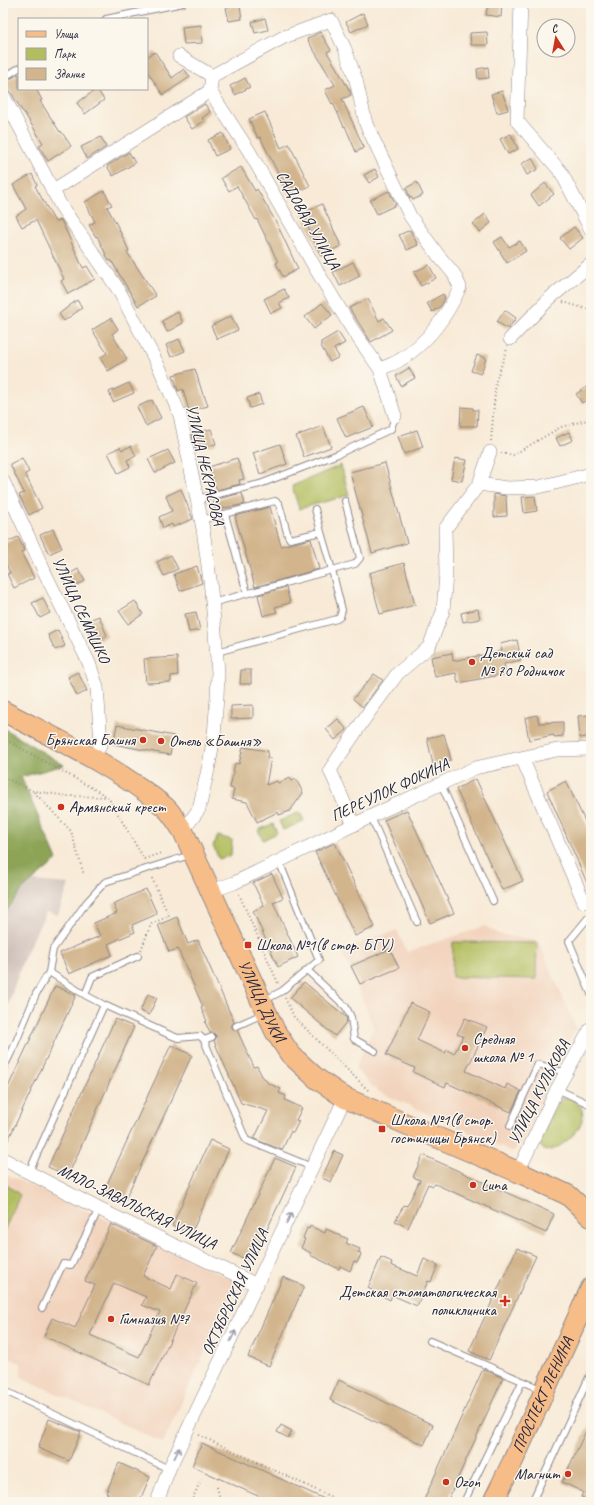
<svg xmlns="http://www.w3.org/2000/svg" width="594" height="1505" font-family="Caveat,sans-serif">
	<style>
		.built { fill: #f2d4be }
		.industrial { fill: #cfc0ba }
		.green { fill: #b2bd5f; stroke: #6a704d }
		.forest { fill: #8da456; stroke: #586348 }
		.building { fill: #d2b58d; fill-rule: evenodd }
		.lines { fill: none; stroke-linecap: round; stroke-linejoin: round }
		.service-casing { stroke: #8d8689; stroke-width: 8 }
		.minor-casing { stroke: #8d8689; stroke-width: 14 }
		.primary-casing { stroke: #8d8689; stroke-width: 22 }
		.path { stroke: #8d8689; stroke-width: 2; stroke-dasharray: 1 3; stroke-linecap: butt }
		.service { stroke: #fff; stroke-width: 6 }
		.minor { stroke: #fff; stroke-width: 13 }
		.primary { stroke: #f7bd88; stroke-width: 20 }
		.oneway { stroke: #9c9ca7 }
		.poi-dot { fill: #c8321e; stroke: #fbf7ec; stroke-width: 1.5 }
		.labels { text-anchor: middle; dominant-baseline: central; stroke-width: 3; stroke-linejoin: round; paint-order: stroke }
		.street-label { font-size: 16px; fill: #22223b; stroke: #fbf7ec }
		.poi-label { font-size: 16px; fill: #22223b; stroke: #fbf7ec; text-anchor: start }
	</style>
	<rect width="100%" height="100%" fill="#fbf7ec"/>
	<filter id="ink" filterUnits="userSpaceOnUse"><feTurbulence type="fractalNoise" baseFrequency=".025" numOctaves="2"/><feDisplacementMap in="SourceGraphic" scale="8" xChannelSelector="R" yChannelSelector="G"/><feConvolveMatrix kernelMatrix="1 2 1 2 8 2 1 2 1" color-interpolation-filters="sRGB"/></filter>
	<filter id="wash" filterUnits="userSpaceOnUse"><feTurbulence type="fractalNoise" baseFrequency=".012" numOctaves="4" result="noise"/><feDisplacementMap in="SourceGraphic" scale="16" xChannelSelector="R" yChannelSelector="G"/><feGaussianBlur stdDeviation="0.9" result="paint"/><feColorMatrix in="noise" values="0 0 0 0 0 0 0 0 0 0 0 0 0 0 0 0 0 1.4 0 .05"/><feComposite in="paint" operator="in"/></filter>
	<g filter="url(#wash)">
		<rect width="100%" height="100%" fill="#f8ead7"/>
		<path class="built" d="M485,926L499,934L538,941L576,1027L522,1140L513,1152L377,1091L355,1069L374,1027L341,950L397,930L407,952Z
			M3,1173L163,1245V1247L237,1282L163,1443L21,1377V1363L3,1356Z"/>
		<path class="industrial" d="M32,881L69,884L58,915L46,912L23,960L3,1021V915L23,889Z"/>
		<path class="green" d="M341,465L349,495L299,509L292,486Z
			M300,812L304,821L283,830L279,821Z
			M273,824L277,833L263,840L258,830Z
			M218,836L232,840L231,855L219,859L213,846Z
			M453,942L537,943L536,979L452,977Z
			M564,1097C571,1098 575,1101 580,1106C594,1125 553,1156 544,1150C540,1147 540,1143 540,1138L556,1104Z
			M3,1182L20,1195L3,1233Z"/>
		<path class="forest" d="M3,728L64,765L21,777L57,860L23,889L3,915Z"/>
		<g id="blocks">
			<path class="building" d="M488,3H502L501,17L486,15Z
				M240,6L242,19L229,21L226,8Z
				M363,13L368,24L351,32L346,22Z
				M265,18L268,30L255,33L252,22Z
				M201,25L202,43L184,44L182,27Z
				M320,32L331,50L327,52L350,91L351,95L342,99L364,148L356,152L345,126L344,127L333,103L332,104L325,90L335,85L307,39Z
				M487,32L488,45H471L470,33Z
				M155,52L172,78L184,69L190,77L163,95L147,71V57Z
				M488,67L489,78L478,79L477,69Z
				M19,74V89H36L42,100L40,101L60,132L61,131L71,146L48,161L39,146L43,143L23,111H22L5,82Z
				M245,78L250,87L235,95L230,86Z
				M97,89L104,100L85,114L77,103Z
				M502,91L508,110L497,113L491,94Z
				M205,104L210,112L202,118L204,121L192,129L184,117Z
				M265,112L281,148L289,144L310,186L289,195L260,137L258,138L249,119Z
				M223,133L230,149L215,156L208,140Z
				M511,134L518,149L508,154L500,139Z
				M101,137L106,147L87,159L81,147Z
				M129,152L135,163L113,176L107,166Z
				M532,158L538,169L527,175L521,164Z
				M241,167L255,191L257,189L277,224L298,269L283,277L276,263L278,262L257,219L256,220L237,186L229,191L221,178Z
				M375,169L379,177L369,183L364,175Z
				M32,174L37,185L35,186L55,222L61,220L83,268L87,266L95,279L68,294L61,281L64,279L36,220L22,227L16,216L26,209L13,185Z
				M417,182L423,195L413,200L411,197L410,198L406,188Z
				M545,183L554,194L539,206L531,195Z
				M104,191L112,205L107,207L117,225L129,251L127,252L156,296L138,306L111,260L109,261L97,236L96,237L89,225L95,222L85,202Z
				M389,191L396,205L377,214L370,200Z
				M322,204L341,246L321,256L302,214Z
				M485,214L491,223L480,232L473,224Z
				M574,227L583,238L569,249L560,238Z
				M410,230L418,245L407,250L399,235Z
				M502,237L509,247L520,241L526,251L507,263L494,242Z
				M353,262L360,276L340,286L333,272Z
				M429,265L436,278L421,286L414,272Z
				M284,289L289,298L279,303L282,308L271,313L264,299Z
				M443,294L445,298L442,304L440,307L432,312L427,303Z
				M368,299L379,321L384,318L392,330L371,342L349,308Z
				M77,300L82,308L64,321L59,314Z
				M322,303L332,315L314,329L305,317Z
				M505,310L516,318L508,329L497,322Z
				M178,312L183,323L167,332L162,321Z
				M231,316L238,330L217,339L211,326Z
				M111,318L118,329L112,334L127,359L108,371L100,358L107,353L92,330Z
				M338,332L345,343L334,349L339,357L330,362L321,346V342Z
				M179,339L185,351L171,357L166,345Z
				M477,355L486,358L481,374L471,371Z
				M409,368L415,378L401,386L396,376Z
				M195,369L203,395H204L208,406L189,411L183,389L178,391L173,375Z
				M129,383L134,393L113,402L109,392Z
				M591,384V397L582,403L576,394Z
				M259,394L262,404L250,408L247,398Z
				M152,400L161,418L146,426L137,407Z
				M364,407L373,427L346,438L337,418Z
				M461,407L473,408V410H478L477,426H460Z
				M323,426L331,447L304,457L296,436Z
				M211,429L216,444L195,449L192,434Z
				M417,430L423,447L404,454L398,436Z
				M569,432L573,440L560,446L556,438Z
				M280,444L287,464L260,474L253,453Z
				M131,446L136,456L127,460L130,467L118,473L108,453L120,447L122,450Z
				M168,450L175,463L155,473L148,459Z
				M22,458L29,472L25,474L42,508L29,515L19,495L24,493L10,464Z
				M237,458L244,479L239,480L240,484L217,490L209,467Z
				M455,458L467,460L462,481L451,479Z
				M385,463L407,543L372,553L350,472Z
				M181,489L193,519L173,527L172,524L163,528L159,517L172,511L166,496Z
				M242,493L245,504L215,510L213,500Z
				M494,494L506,496L507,516L494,517Z
				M535,496L537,511L524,513L522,497Z
				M270,507L281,546L311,539L319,569L255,587L235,516Z
				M53,529L62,548L49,554L40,535Z
				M18,537L25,551L21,552L34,578L14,588L7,574L10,573L3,558V544Z
				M171,555L178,569L164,576L157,562Z
				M404,563L415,605L380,614L369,573Z
				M197,566L202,583L180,591L174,574Z
				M78,569L85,581L69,590L63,578Z
				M286,587L290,603L275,607L277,612L263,616L258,595Z
				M43,598L50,613L40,618L32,603Z
				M135,601L143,614L128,624L119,611Z
				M478,609L480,619L463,622L461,613Z
				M196,612L200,630L189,632L185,614Z
				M99,616L107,636L92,642L84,622Z
				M58,630L65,646L55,650L48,635Z
				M517,640L521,660L504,664L506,674L458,683L456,673L435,677L431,657L452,653L453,661L502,651L500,644Z
				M177,657L178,675L171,676V682L146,683L144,659Z
				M241,670H251V684H240Z
				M78,672L87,691L77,696L68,677Z
				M374,674L383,680L363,707L353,699Z
				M253,705V718L231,719V706Z
				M537,715L539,723L563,722V736L554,737V735L529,740L525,718Z
				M589,715L591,736L580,738L578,716Z
				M338,719L347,730L335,740L326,729Z
				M117,725L174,736L170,755L113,744Z
				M444,734L451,760L433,764L427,738Z
				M243,747L268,751L267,758H271L266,785L277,781L278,783L290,778L292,781L296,779L303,793L290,811L279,815L278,812L257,822L247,802L232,799L234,789L230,788L235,763L239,764Z
				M476,779L523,881L502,890L456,789Z
				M566,781L591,834V892L547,791Z
				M407,810L454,913L430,923L384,820Z
				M335,843L375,927L355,936L315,852Z
				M272,874L283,898L273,902L298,957L278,967L253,911L264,906L253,883Z
				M146,889L157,914L132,925L135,932L108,944L112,955L69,974L60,953L100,936L94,923L117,913L113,904Z
				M177,917L188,944L198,940L234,1022L232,1025V1028L237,1030L254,1067L257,1066L262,1076L268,1083L281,1089L279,1093L286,1096L285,1100L302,1108L296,1120L299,1121L293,1133L291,1131L282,1150L254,1139L268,1111L241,1103L214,1041L216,1038V1035L213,1033H210L205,1022L207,1021L201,1008L203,1007L178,949L169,952L158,925Z
				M390,949L399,968L360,984L351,966Z
				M304,982L346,1017L347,1021L335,1036L290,998Z
				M55,986L76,995L3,1151V1098Z
				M148,994L157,998L149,1015L140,1011Z
				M410,1003L430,1012L417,1040L445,1053L447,1050L454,1054L463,1036L457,1034L465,1018L487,1027L466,1071L505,1089L507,1084L521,1091L511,1112L447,1083L445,1087L413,1072L415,1068L386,1055Z
				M115,1019L134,1027L68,1176L48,1167Z
				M171,1045L192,1055L124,1202L103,1193Z
				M210,1140L229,1149L191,1234L172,1226Z
				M334,1151L343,1155L331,1182L322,1178Z
				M423,1155L554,1214L546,1233L435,1184L433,1186L428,1184L408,1228L395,1221L404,1205L407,1206L420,1180L413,1177Z
				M275,1158L296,1167L252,1262L231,1253Z
				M111,1224L157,1246L143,1276L171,1289L177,1274L197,1283L149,1385L44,1336L52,1318L75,1328L95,1285L85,1281ZM114,1283L146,1297L142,1305L160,1312L139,1357L90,1335Z
				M310,1226L325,1233L326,1229L348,1239L346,1243L360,1249L358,1253L361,1254L357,1263L354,1261L350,1271L340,1266L339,1269L310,1255L311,1253L301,1248L305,1239L303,1238L307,1228L309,1229Z
				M517,1248L536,1256L489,1360L469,1351Z
				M381,1257L392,1262L391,1265L417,1276L424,1259L438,1265L431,1282L428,1281L417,1306L392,1295L390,1300L368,1288Z
				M283,1277L304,1286L269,1366L248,1357Z
				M483,1369L503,1378L447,1502H423Z
				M339,1380L433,1425L424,1445L330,1400Z
				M49,1419L81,1432L69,1461L38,1448Z
				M591,1420V1501L581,1497L583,1492L562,1482Z
				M281,1425L292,1431L288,1438L277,1432Z
				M202,1443L331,1502H271L192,1466Z
				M119,1463L150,1477L139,1502H125L106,1493Z"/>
		</g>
	</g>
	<g filter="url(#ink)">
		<use href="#blocks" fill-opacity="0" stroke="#8d8689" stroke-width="1"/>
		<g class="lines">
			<g class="service-casing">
				<path id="service" d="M106,19L183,3
					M3,78L19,68
					M197,499L260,484L338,454L391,429L395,416
					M315,509L321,532
					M225,514L247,593
					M201,520L275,501L279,504L280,507L288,536L290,539L321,532L332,570L212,603
					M217,652L337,619L340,617L342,610L332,570L355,564L360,558L345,501
					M441,784L493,901
					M371,817L417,922
					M190,855L105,882L86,903L53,949L49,972L85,995L104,1005L170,1035L178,1038L200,1036L204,1040L246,1140L312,1167
					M588,918L569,941L591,994
					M307,970L346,1007L351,1017L354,1039L375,1051
					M85,995L92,977L138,956
					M263,1001L282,991L319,960L279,861
					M236,1026L263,1014
					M204,1040L212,1037
					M3,1069L13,1049L36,994L49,972
					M557,1089L591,1105
					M510,1126L538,1064L566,1073
					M29,1172L104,1005
					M42,1308L63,1264L71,1265L99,1209
					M430,1341L543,1390
					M3,1390L169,1469
					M500,1495L514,1502
					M464,1502L522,1382
					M532,1502L591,1373"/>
			</g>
			<g class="minor-casing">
				<path id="minor" d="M521,3L517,121L561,172L591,230
					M179,56L212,76L210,91L249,151L317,271L352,329L380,369L395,416
					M212,76L284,37L331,20L345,49L356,80L366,124L410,216L438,255L454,274L460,287C447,316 427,343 400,360C394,364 386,366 380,369
					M3,95L61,206L118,289L160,369L180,415L203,529L210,580L215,632L218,673L217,697L214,736L209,765L199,809L183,831
					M52,191L210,91
					M510,339L550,298L591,264
					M3,481L45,573L89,663L97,687L101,743L94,759
					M479,484L507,488L539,487L591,474
					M522,758L584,902
					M354,825L330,770L369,712L398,673L429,647L443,611L446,574L445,529L479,484L490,452
					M211,891L234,883L384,810L475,768L557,750L591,749
					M3,1159L99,1209L257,1285
					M518,1172L557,1089L591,1028
					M157,1502L169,1469L345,1098"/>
			</g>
			<g class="primary-casing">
				<g id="primary">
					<path id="s1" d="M3,711C58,740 117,767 165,807C172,813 178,824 183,831L275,1031L290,1054L316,1078L345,1098L518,1172L568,1195L591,1217"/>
					<path id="s2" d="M493,1502L512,1463L591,1288"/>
				</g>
			</g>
			<path class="path" d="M563,302L591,310
				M491,441L496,381L507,349
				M501,453L513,455L561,427L591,419
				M3,738L108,797L144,859
				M3,777L33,791L68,796L107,797
				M34,792L71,831L84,875
				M144,859L161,853
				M239,894L278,983
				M141,950L151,924L169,916L151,876
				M285,998L294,1017L368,1090
				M199,1435L342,1502
				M217,1487L221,1502
				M191,1502L201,1480"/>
			<use href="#service" class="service"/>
			<use href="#minor" class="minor"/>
			<use href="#primary" class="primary"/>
		</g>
		<defs><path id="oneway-shaft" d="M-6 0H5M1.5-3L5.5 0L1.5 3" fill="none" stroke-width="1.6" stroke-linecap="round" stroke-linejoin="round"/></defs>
		<g class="oneway">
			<use href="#oneway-shaft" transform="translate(289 1218) rotate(-65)"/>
			<use href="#oneway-shaft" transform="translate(233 1336) rotate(-64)"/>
			<use href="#oneway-shaft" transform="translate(177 1453) rotate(-64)"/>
		</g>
	</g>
	<g class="poi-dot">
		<circle cx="472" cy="662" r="4"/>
		<circle cx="143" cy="740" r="4"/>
		<circle cx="161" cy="741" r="4"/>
		<circle cx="61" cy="807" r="4"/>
		<rect x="244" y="941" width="8" height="8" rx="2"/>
		<circle cx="465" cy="1048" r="4"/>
		<rect x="378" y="1125" width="8" height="8" rx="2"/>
		<circle cx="473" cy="1185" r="4"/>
		<path d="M503 1295h4v4h4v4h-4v4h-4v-4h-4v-4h4z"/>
		<circle cx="111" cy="1319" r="4"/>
		<circle cx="568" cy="1474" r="4"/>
		<circle cx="446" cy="1482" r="4"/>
	</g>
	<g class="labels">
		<g class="street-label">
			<text transform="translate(308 220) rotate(60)">САДОВАЯ УЛИЦА</text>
			<text transform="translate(205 465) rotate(77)">УЛИЦА НЕКРАСОВА</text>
			<text transform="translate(81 610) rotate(65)">УЛИЦА СЕМАШКО</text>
			<text transform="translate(390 790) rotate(-25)">ПЕРЕУЛОК ФОКИНА</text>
			<text stroke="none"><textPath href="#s1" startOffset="406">УЛИЦА ДУКИ</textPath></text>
			<text transform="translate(539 1092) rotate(-63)">УЛИЦА КУЛЬКОВА</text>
			<text transform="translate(137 1207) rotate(26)">МАЛО-ЗАВАЛЬСКАЯ УЛИЦА</text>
			<text transform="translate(235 1292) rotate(-65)">ОКТЯБРЬСКАЯ УЛИЦА</text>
			<text stroke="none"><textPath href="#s2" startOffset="118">ПРОСПЕКТ ЛЕНИНА</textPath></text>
		</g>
		<g class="poi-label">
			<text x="480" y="653">Детский сад<tspan x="480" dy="18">№ 70 Родничок</tspan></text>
			<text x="135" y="740" text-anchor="end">Брянская Башня</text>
			<text x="169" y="741">Отель «Башня»</text>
			<text x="69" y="807">Армянский крест</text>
			<text x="256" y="945">Школа №1(в стор. БГУ)</text>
			<text x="473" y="1039">Средняя<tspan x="473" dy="18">школа № 1</tspan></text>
			<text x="390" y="1120">Школа №1(в стор.<tspan x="390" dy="18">гостиницы Брянск)</tspan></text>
			<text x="481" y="1185">Luna</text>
			<text x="496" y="1292" text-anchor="end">Детская стоматологическая<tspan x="496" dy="18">поликлиника</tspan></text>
			<text x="119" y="1319">Гимназия №7</text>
			<text x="560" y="1474" text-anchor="end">Магнит</text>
			<text x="454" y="1482">Ozon</text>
		</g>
	</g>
	<rect width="594" height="1505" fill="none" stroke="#fbf7ec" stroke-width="16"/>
	<rect x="18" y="18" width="130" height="72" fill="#fbf7ec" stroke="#a4a2a5"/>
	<rect x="26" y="31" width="20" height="6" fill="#f7bd88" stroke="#a4a2a5"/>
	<text x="54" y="38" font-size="12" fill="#22223b">Улица</text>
	<rect x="26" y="48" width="20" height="12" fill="#b2bd5f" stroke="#a4a2a5"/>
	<text x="54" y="58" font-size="12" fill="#22223b">Парк</text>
	<rect x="26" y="68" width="20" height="12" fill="#d2b58d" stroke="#a4a2a5"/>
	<text x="54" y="78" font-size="12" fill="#22223b">Здание</text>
	<g transform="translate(556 38) rotate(349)"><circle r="19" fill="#fbf7ec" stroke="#a4a2a5"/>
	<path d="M0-3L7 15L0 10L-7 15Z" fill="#c8321e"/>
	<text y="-6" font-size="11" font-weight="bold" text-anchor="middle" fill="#22223b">С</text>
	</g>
</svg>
